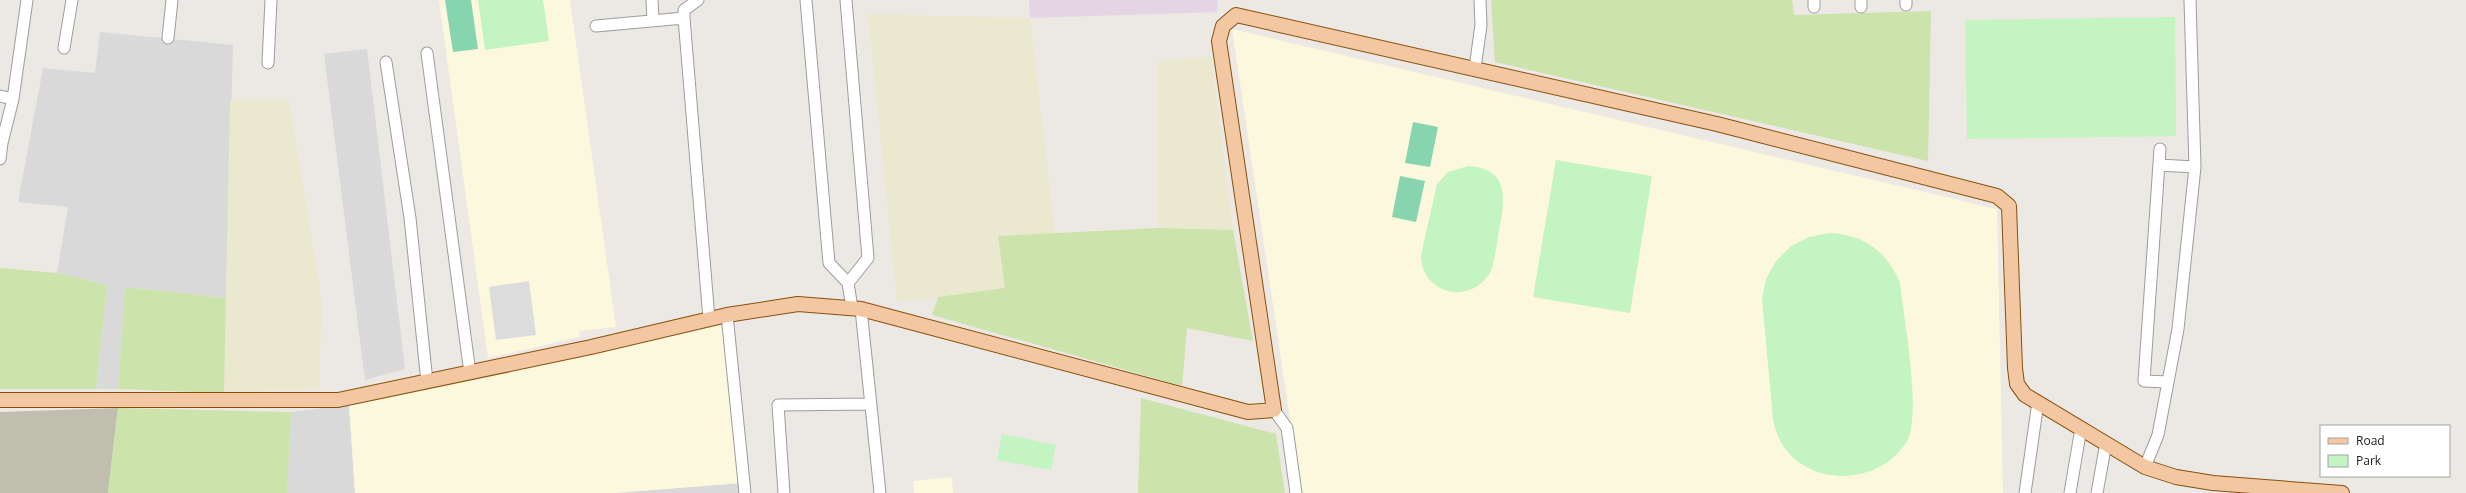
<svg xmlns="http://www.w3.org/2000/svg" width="2466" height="493" font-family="'Open Sans',sans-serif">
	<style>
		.residential { fill: #dad9d9 }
		.industrial { fill: #e5d5e4 }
		.education { fill: #fcf8dd }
		.construction { fill: #c0beaf }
		.farmland { fill: #eae9cf }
		.grass { fill: #cde3ac }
		.park { fill: #c4f4c2 }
		.pitch { fill: #87d5ae }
		.parking { fill: #dcdcdc }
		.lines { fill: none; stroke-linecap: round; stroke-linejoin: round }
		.minor-casing { stroke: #9d9d9d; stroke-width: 13 }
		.major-casing { stroke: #87510d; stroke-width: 16 }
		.minor { stroke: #fff; stroke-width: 11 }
		.major { stroke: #f3c7a1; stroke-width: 14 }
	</style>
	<rect width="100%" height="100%" fill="#ece8e3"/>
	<path class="residential" d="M100,32L233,45L226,298L125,287L118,389H96L107,285L57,273L68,207L18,202L43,68L95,73Z
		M367,49L405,369L365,380L324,54Z
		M349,405L355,493H287L291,412Z
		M741,483L742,493H615Z"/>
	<path class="industrial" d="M1029,0H1218L1217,12L1030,18Z"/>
	<path class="education" d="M439,0H570L616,327L579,331L580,337L488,358Z
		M1232,29L1997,209L2003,493H1301Z
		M722,325L741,483L615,493H355L349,405Z
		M952,477L953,493H914L913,481Z"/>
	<path class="construction" d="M118,408L108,493H0V412Z"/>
	<path class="farmland" d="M868,14L1030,18L1055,234L999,236L1005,288L897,302Z
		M1211,57L1233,230L1158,228V61Z
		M230,100H289L322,303L319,388L224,393Z"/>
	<path class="grass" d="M1491,0H1792L1794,15L1931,11L1928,161L1495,62Z
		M1158,228L1233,230L1253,341L1187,328L1182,386L932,315L938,297L1005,288L998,236Z
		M0,268L57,273L107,285L96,389H0Z
		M125,287L226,298L224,393L118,389Z
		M1141,398L1276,434L1285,493H1138Z
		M118,408L291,412L287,493H108Z"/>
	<path class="park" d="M478,0H543L549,41L485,50Z
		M2175,17L2176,136L1967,139L1965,20Z
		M1556,160L1652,176L1630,313L1533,297Z
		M1468,166C1513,168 1504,205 1498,236C1496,248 1495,261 1490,273C1470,306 1421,294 1421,255L1437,184L1448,172Z
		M1829,233C1863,234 1887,251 1900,283C1904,319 1921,409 1908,439C1879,493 1785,489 1773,419L1762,299L1766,279L1776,261L1791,246L1809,237Z
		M1002,434L1056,445L1051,470L997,460Z"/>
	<path class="pitch" d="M445,0H471L478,49L453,52Z
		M1413,122L1438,127L1430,167L1405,163Z
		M1400,176L1425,181L1416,222L1392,217Z"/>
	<path class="parking" d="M529,281L536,335L496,340L489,287Z"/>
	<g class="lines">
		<g class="minor-casing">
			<path id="minor" d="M652,0L653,21
				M698,0L684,10V18L709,319
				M806,0L829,263L848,283L852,308
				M846,0L868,258L848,283
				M1814,0V7
				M1861,0V7
				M1906,0V5
				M596,26L684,18
				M168,38L172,0
				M64,48L72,0
				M427,53L470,373
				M386,62L410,218L427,382
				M268,63L271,0
				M1475,68L1481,25L1480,0
				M0,96L13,99
				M2160,149L2144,381L2168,382
				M0,159L2,143L13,99L27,0
				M2159,165L2195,167
				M861,309L880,493
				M727,315L745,493
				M1274,410L1287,428L1296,493
				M2145,467L2158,435L2178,329L2195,167L2190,0
				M784,493L778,405L871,404
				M2025,493L2038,402
				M2070,493L2081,428
				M2097,493L2106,443"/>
		</g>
		<g class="major-casing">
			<path id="major" d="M0,400H338L591,347L727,315L798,304L861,309L1248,412L1274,410L1219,41L1223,26L1236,15L1717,124L1997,196L2009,206L2015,368L2017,384L2025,395L2145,467L2176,477L2213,483L2342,493"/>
		</g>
		<use href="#minor" class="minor"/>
		<use href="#major" class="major"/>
	</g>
	<rect x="2320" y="425" width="130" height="52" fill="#ffffff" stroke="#a4a4a4"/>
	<rect x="2328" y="438" width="20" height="6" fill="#f3c7a1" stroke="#a4a4a4"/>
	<text x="2356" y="445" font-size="12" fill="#1c1c1c">Road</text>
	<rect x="2328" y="455" width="20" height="12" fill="#c4f4c2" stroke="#a4a4a4"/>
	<text x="2356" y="465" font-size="12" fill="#1c1c1c">Park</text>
</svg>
